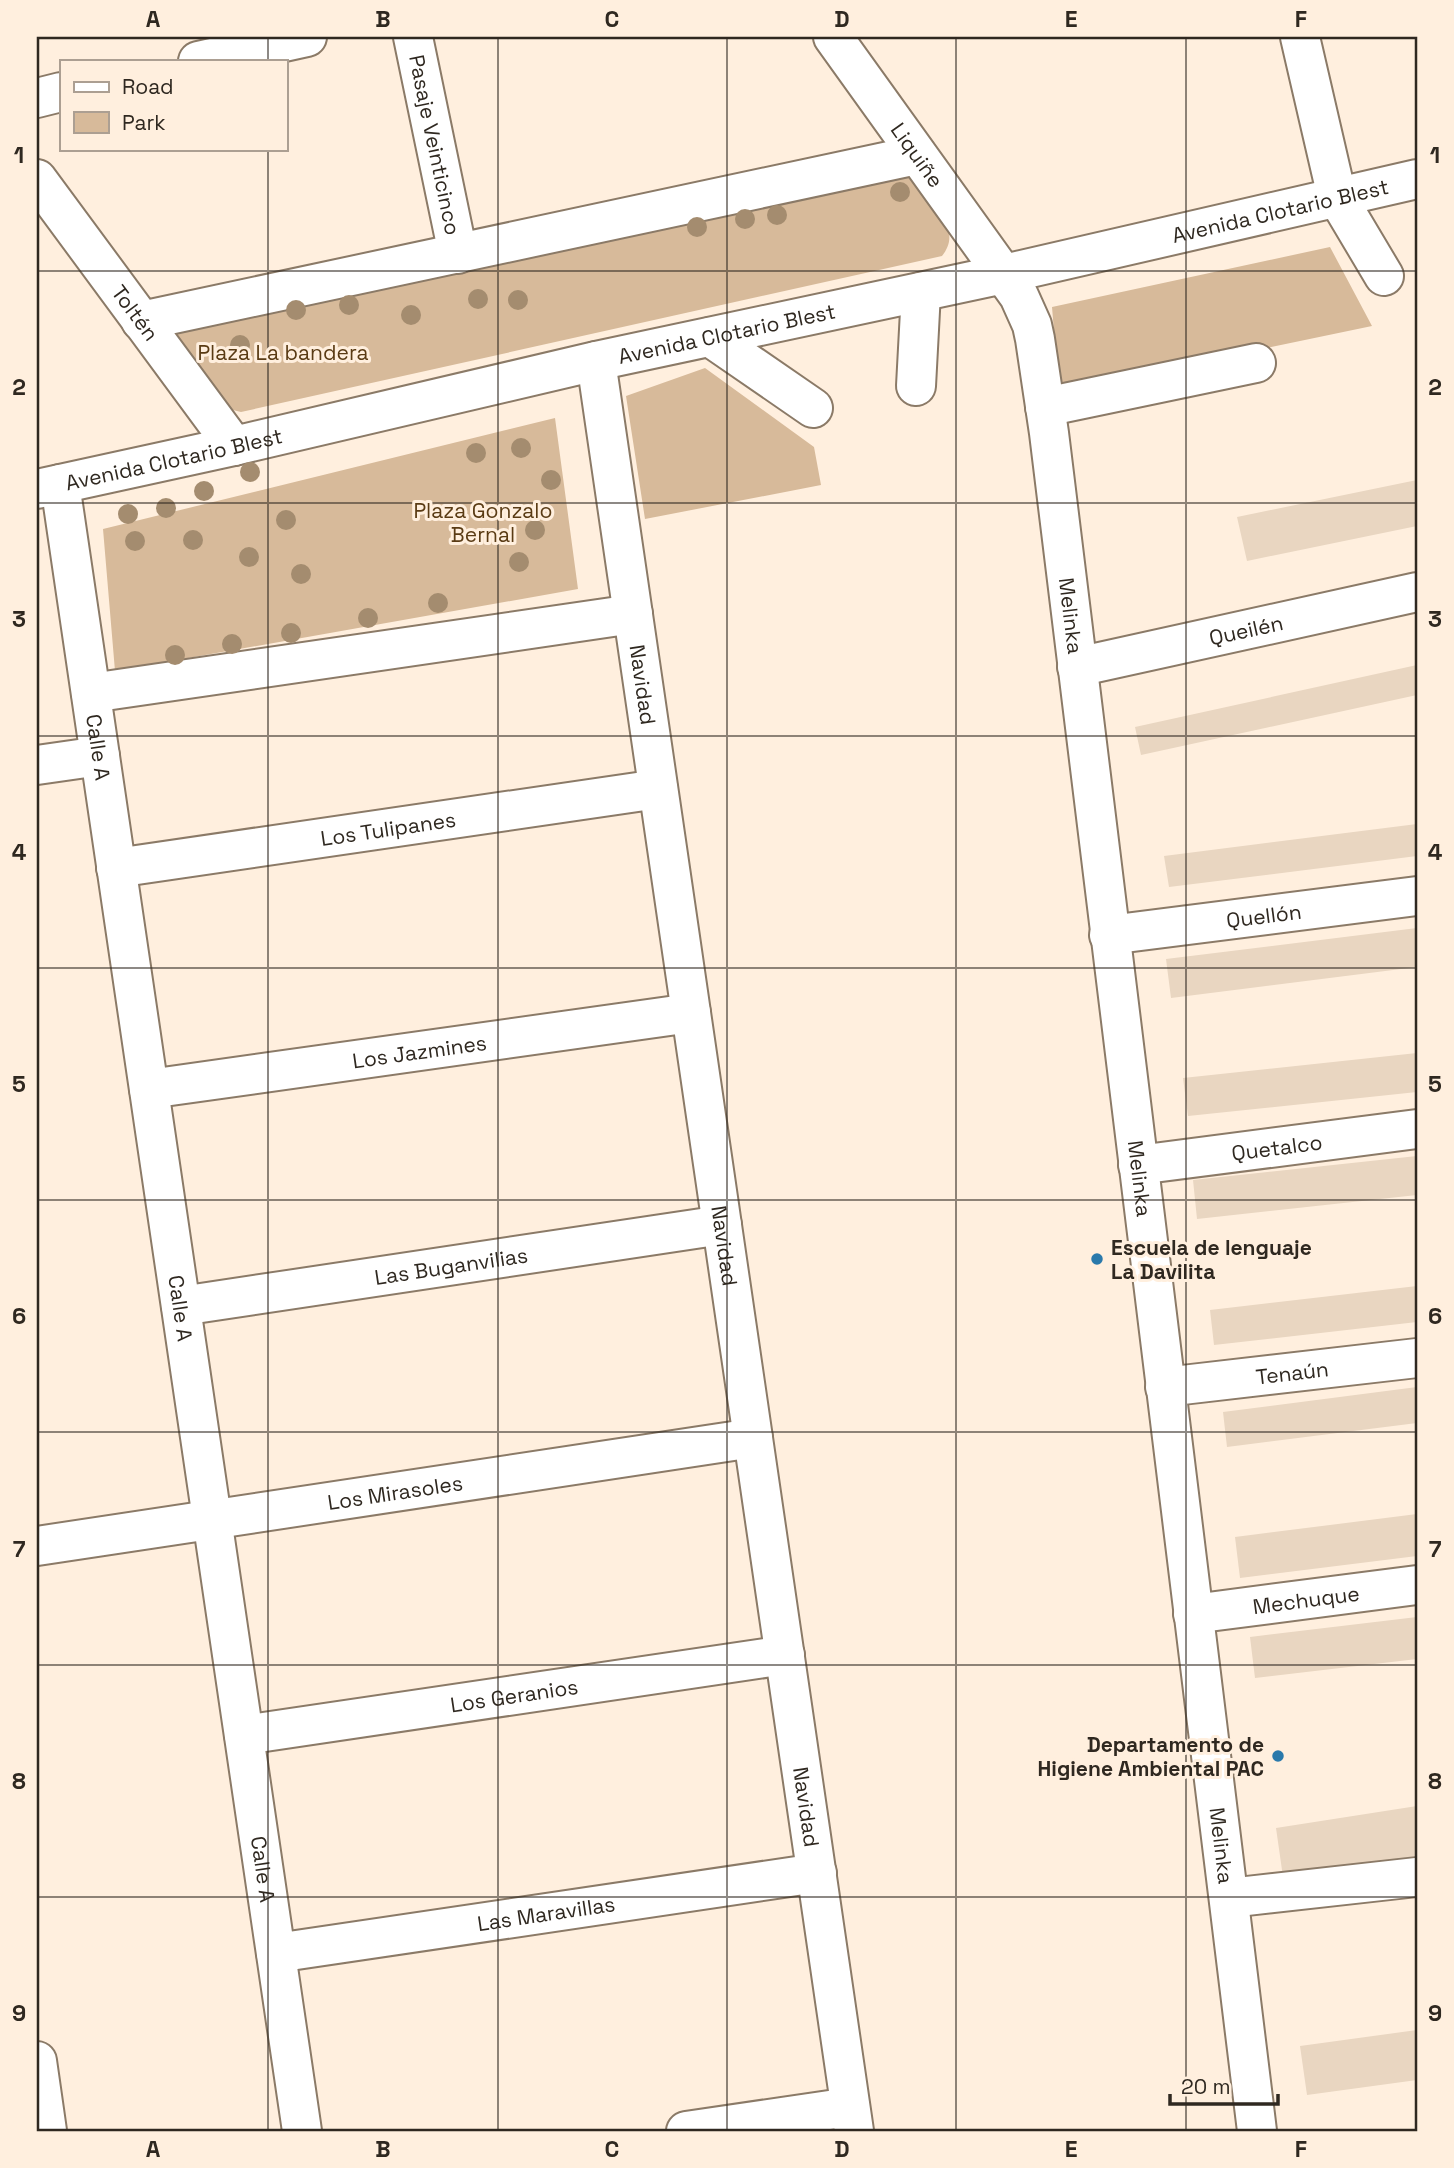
<svg xmlns="http://www.w3.org/2000/svg" width="1454" height="2168" font-family="'Space Grotesk',sans-serif">
	<style>
		.green { fill: #d7ba9a }
		.building { fill: #e9d6c1 }
		.lines { fill: none; stroke-linecap: round; stroke-linejoin: round }
		.minor-casing { stroke: #8b7a67; stroke-width: 42 }
		.major-casing { stroke: #8b7a67; stroke-width: 42 }
		.minor { stroke: #fff; stroke-width: 38 }
		.major { stroke: #fff; stroke-width: 38 }
		.tree { fill: #a48c6f }
		.grid { fill: none; stroke: #2f2820; stroke-width: 2; stroke-opacity: 0.55 }
		.poi-dot { fill: #2a79ab; stroke: #ffefde; stroke-width: 2.5 }
		.labels { text-anchor: middle; dominant-baseline: central; stroke-width: 6; stroke-linejoin: round; paint-order: stroke }
		.street-label { font-size: 21px; fill: #2f2820; stroke: #ffefde }
		.park-label { font-size: 21px; fill: #5a3b14; stroke: #ffefde }
		.poi-label { font-size: 21px; font-weight: bold; fill: #2f2820; stroke: #ffefde; text-anchor: start }
		.neatline { fill: none; stroke: #2f2820; stroke-width: 2.5 }
		.grid-label { font-size: 23px; text-anchor: middle; font-weight: bold; fill: #2f2820 }
	</style>
	<rect width="100%" height="100%" fill="#ffefde"/>
	<path class="green" d="M904,165L948,228C951,239 949,247 942,256L241,412L229,409L171,327Z
		M1330,247L1372,326L1059,391L1052,307Z
		M705,368L814,447L821,485L645,519L626,396Z
		M555,418L578,589L115,671L103,529Z"/>
	<path class="building" d="M1417,480V526L1247,561L1237,517Z
		M1417,665V695L1141,755L1135,727Z
		M1417,824V856L1169,887L1164,856Z
		M1417,928V967L1171,998L1166,959Z
		M1417,1053V1092L1188,1116L1183,1078Z
		M1417,1156V1195L1197,1219L1193,1180Z
		M1417,1286V1322L1214,1345L1210,1310Z
		M1417,1387V1423L1227,1447L1223,1412Z
		M1417,1514V1556L1240,1578L1235,1537Z
		M1417,1617V1659L1255,1678L1250,1637Z
		M1417,1806V1856L1283,1877L1276,1828Z
		M1417,2030V2080L1307,2095L1300,2046Z"/>
	<g class="lines">
		<g class="minor-casing">
			<g id="minor">
				<path id="s1" d="M413,37L458,254"/>
				<path id="s2" d="M833,37L1019,296L1032,325L1035,339L1049,433L1257,2131"/>
				<path d="M1300,37L1337,197L1384,276"/>
				<path d="M198,61L307,37"/>
				<path d="M37,98L61,92"/>
				<path id="s3" d="M37,179L234,446"/>
				<path d="M141,321L917,155"/>
				<path d="M710,337L813,408"/>
				<path id="s4" d="M596,361L854,2131"/>
				<path d="M916,386L921,292"/>
				<path d="M1045,407L1256,363"/>
				<path id="s5" d="M60,484L302,2131"/>
				<path id="s6" d="M1077,667L1417,592"/>
				<path d="M91,693L633,614"/>
				<path d="M37,765L100,756"/>
				<path id="s7" d="M116,868L658,789"/>
				<path id="s8" d="M1109,935L1417,896"/>
				<path id="s9" d="M149,1089L691,1013"/>
				<path id="s10" d="M1138,1165L1417,1129"/>
				<path id="s11" d="M181,1306L722,1225"/>
				<path id="s12" d="M1165,1387L1417,1358"/>
				<path id="s13" d="M37,1546L753,1438"/>
				<path id="s14" d="M1193,1614L1417,1585"/>
				<path id="s15" d="M244,1735L785,1655"/>
				<path d="M1229,1898L1417,1877"/>
				<path id="s16" d="M276,1953L817,1873"/>
				<path d="M37,2061L47,2131"/>
				<path d="M686,2131L850,2107"/>
			</g>
		</g>
		<g class="major-casing">
			<g id="major">
				<path id="s17" d="M37,489L234,446L596,361L1004,274L1417,179"/>
			</g>
		</g>
		<use href="#minor" class="minor"/>
		<use href="#major" class="major"/>
	</g>
	<g class="tree">
		<circle cx="900" cy="192" r="10"/>
		<circle cx="777" cy="215" r="10"/>
		<circle cx="745" cy="219" r="10"/>
		<circle cx="697" cy="227" r="10"/>
		<circle cx="478" cy="299" r="10"/>
		<circle cx="518" cy="300" r="10"/>
		<circle cx="349" cy="305" r="10"/>
		<circle cx="296" cy="310" r="10"/>
		<circle cx="411" cy="315" r="10"/>
		<circle cx="240" cy="345" r="10"/>
		<circle cx="521" cy="448" r="10"/>
		<circle cx="476" cy="453" r="10"/>
		<circle cx="250" cy="472" r="10"/>
		<circle cx="551" cy="480" r="10"/>
		<circle cx="204" cy="491" r="10"/>
		<circle cx="166" cy="508" r="10"/>
		<circle cx="128" cy="514" r="10"/>
		<circle cx="286" cy="520" r="10"/>
		<circle cx="535" cy="530" r="10"/>
		<circle cx="193" cy="540" r="10"/>
		<circle cx="135" cy="541" r="10"/>
		<circle cx="249" cy="557" r="10"/>
		<circle cx="519" cy="562" r="10"/>
		<circle cx="301" cy="574" r="10"/>
		<circle cx="438" cy="603" r="10"/>
		<circle cx="368" cy="618" r="10"/>
		<circle cx="291" cy="633" r="10"/>
		<circle cx="232" cy="644" r="10"/>
		<circle cx="175" cy="655" r="10"/>
	</g>
	<path class="grid" d="M268,37V61M498,37V2131M727,37V2131M956,37V2131M1186,37V2131M268,149V2131M37,271H1417M37,503H1417M37,736H1417M37,968H1417M37,1200H1417M37,1432H1417M37,1665H1417M37,1897H1417"/>
	<g class="poi-dot">
		<circle cx="1097" cy="1259" r="7"/>
		<circle cx="1278" cy="1756" r="7"/>
	</g>
	<g class="labels">
		<g class="street-label">
			<text stroke="none"><textPath href="#s1" startOffset="110">Pasaje Veinticinco</textPath></text>
			<text stroke="none"><textPath href="#s2" startOffset="145">Liquiñe</textPath></text>
			<text stroke="none"><textPath href="#s17" startOffset="1274">Avenida Clotario Blest</textPath></text>
			<text stroke="none"><textPath href="#s3" startOffset="166">Toltén</textPath></text>
			<text stroke="none"><textPath href="#s17" startOffset="707">Avenida Clotario Blest</textPath></text>
			<text stroke="none"><textPath href="#s17" startOffset="140">Avenida Clotario Blest</textPath></text>
			<text stroke="none"><textPath href="#s2" startOffset="644">Melinka</textPath></text>
			<text stroke="none"><textPath href="#s6" startOffset="173">Queilén</textPath></text>
			<text stroke="none"><textPath href="#s4" startOffset="327">Navidad</textPath></text>
			<text stroke="none"><textPath href="#s5" startOffset="266">Calle A</textPath></text>
			<text stroke="none"><textPath href="#s7" startOffset="275">Los Tulipanes</textPath></text>
			<text stroke="none"><textPath href="#s8" startOffset="156">Quellón</textPath></text>
			<text stroke="none"><textPath href="#s9" startOffset="273">Los Jazmines</textPath></text>
			<text stroke="none"><textPath href="#s10" startOffset="140">Quetalco</textPath></text>
			<text stroke="none"><textPath href="#s2" startOffset="1211">Melinka</textPath></text>
			<text stroke="none"><textPath href="#s4" startOffset="894">Navidad</textPath></text>
			<text stroke="none"><textPath href="#s11" startOffset="273">Las Buganvilias</textPath></text>
			<text stroke="none"><textPath href="#s5" startOffset="833">Calle A</textPath></text>
			<text stroke="none"><textPath href="#s12" startOffset="128">Tenaún</textPath></text>
			<text stroke="none"><textPath href="#s13" startOffset="362">Los Mirasoles</textPath></text>
			<text stroke="none"><textPath href="#s14" startOffset="114">Mechuque</textPath></text>
			<text stroke="none"><textPath href="#s15" startOffset="273">Los Geranios</textPath></text>
			<text stroke="none"><textPath href="#s4" startOffset="1461">Navidad</textPath></text>
			<text stroke="none"><textPath href="#s2" startOffset="1883">Melinka</textPath></text>
			<text stroke="none"><textPath href="#s5" startOffset="1400">Calle A</textPath></text>
			<text stroke="none"><textPath href="#s16" startOffset="273">Las Maravillas</textPath></text>
		</g>
		<g class="park-label">
			<text x="283" y="352">Plaza La bandera</text>
			<text x="483" y="510">Plaza Gonzalo<tspan x="483" dy="24">Bernal</tspan></text>
		</g>
		<g class="poi-label">
			<text x="1111" y="1247">Escuela de lenguaje<tspan x="1111" dy="24">La Davilita</tspan></text>
			<text x="1264" y="1744" text-anchor="end">Departamento de<tspan x="1264" dy="24">Higiene Ambiental PAC</tspan></text>
		</g>
	</g>
	<rect width="1454" height="2168" fill="none" stroke="#ffefde" stroke-width="77"/>
	<rect x="60" y="60" width="228" height="91" fill="#ffefde" stroke="#ac9f92" stroke-width="2"/>
	<rect x="74" y="82" width="35" height="10" fill="#ffffff" stroke="#ac9f92" stroke-width="2"/>
	<text x="122" y="94" font-size="21" fill="#2f2820">Road</text>
	<rect x="74" y="112" width="35" height="21" fill="#d7ba9a" stroke="#ac9f92" stroke-width="2"/>
	<text x="122" y="130" font-size="21" fill="#2f2820">Park</text>
	<path d="M1170 2094v10h108v-10" fill="none" stroke="#2f2820" stroke-width="3.5"/>
	<text x="1181" y="2094" font-size="21" fill="#2f2820" stroke="#ffefde" stroke-width="5" paint-order="stroke">20 m</text>
	<rect x="38" y="38" width="1378" height="2092" class="neatline"/>
	<g class="grid-label">
		<text x="153" y="27">A</text>
		<text x="383" y="27">B</text>
		<text x="612" y="27">C</text>
		<text x="842" y="27">D</text>
		<text x="1071" y="27">E</text>
		<text x="1301" y="27">F</text>
		<text x="19" y="163">1</text>
		<text x="1435" y="163">1</text>
		<text x="19" y="395">2</text>
		<text x="1435" y="395">2</text>
		<text x="19" y="627">3</text>
		<text x="1435" y="627">3</text>
		<text x="19" y="860">4</text>
		<text x="1435" y="860">4</text>
		<text x="19" y="1092">5</text>
		<text x="1435" y="1092">5</text>
		<text x="19" y="1324">6</text>
		<text x="1435" y="1324">6</text>
		<text x="19" y="1557">7</text>
		<text x="1435" y="1557">7</text>
		<text x="19" y="1789">8</text>
		<text x="1435" y="1789">8</text>
		<text x="19" y="2021">9</text>
		<text x="1435" y="2021">9</text>
		<text x="153" y="2157">A</text>
		<text x="383" y="2157">B</text>
		<text x="612" y="2157">C</text>
		<text x="842" y="2157">D</text>
		<text x="1071" y="2157">E</text>
		<text x="1301" y="2157">F</text>
	</g>
</svg>
